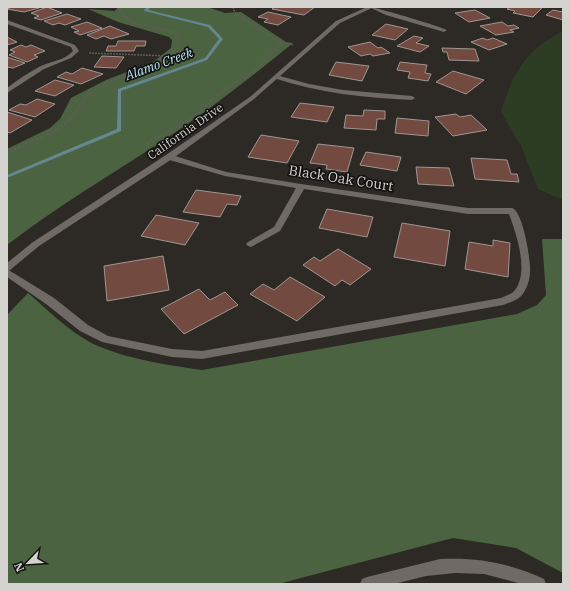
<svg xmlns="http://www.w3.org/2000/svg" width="570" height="591" font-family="'IBM Plex Serif',serif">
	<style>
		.green { fill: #2c3d24 }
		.forest { fill: #4c6341 }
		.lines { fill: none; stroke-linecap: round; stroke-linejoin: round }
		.stream { fill: #658791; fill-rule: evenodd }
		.building { fill: #734a3f; stroke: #9e9694 }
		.path-far1 { stroke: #5f5d58; stroke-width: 1.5; stroke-dasharray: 2 1; stroke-linecap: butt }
		.path { stroke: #5f5d58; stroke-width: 2; stroke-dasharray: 2.5 1.5; stroke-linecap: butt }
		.service { fill: #6f6a65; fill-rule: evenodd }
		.minor { fill: #6f6a65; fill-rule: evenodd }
		.tertiary { fill: #6f6a65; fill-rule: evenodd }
		.labels { text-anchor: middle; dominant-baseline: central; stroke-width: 3.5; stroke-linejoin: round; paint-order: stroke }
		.far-street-label { font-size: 12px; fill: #d4d2cf; stroke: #141311 }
		.far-water-label { font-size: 13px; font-style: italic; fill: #b8e8f7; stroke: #141311 }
		.street-label { font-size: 14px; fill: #d4d2cf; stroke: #141311 }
	</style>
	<rect width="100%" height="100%" fill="#2d2a25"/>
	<path class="green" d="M563,31V200L538,189L521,146L501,112C514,71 524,52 563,31Z"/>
	<path class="forest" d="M118,7H207L225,13L241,12L286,42L293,43C249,79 205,113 158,144C107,177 55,208 7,245V149L50,128L60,119L71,98L106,80L153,62L171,48L172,40L169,37L118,22L88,9L115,11Z
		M542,239H563V573L516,548L453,538L278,584H7V315L28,293C46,308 63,326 83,338C112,357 167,365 202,370L517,314L537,305L546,295Z"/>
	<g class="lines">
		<path class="stream" d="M147,7H151L148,10L210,25L223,39L207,60L121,91V131L7,178V175L117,129L118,89L205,58L219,39L208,27L145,11L144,10Z"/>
	</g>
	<path class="building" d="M12,7H37L39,8L24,12L7,9Z
		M47,7L62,13L41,20L34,18L39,16L31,13Z
		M275,7H315L304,15L272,9Z
		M510,7H543L533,17L513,13L515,11L507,9Z
		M475,10L490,18L469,22L455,13Z
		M553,10L563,12V20L546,15Z
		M268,12L291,17L278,25L264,22L268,19L258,17Z
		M67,14L81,19L65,25L59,23L53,25L44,21Z
		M87,22L102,28L80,35L74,32L79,31L71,27Z
		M502,22L508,26L514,25L519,28L510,30L514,32L496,35L480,26Z
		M386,24L408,29L395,40L372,35Z
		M110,26L129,34L111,39L104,36L96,39L87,35Z
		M414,36L423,38L416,43L429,46L420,52L397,46Z
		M7,37L17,42L7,45Z
		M483,38L487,40L493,38L507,44L489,50L471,42Z
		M118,41H146L145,46H136L134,51H106L108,46H116Z
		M370,42L378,48L381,47L390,53L373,56L370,54L361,56L348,47Z
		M21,45L26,47L31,45L45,51L34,55L38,57L27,62L9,55L15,52L10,50Z
		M442,48L475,49L479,61L449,60L447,52H443Z
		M102,56L124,57L116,68L94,67Z
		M7,57L25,63L13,68L7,67Z
		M336,62L369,66L362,81L329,75Z
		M400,62L427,65L425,73L431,74L428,81L408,78L410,72L397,70Z
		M82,68L103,74L81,84L57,77L66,72L72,74Z
		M453,71L484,80L466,94L436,82Z
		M55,80L74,85L55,96L35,91Z
		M37,99L55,104L35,117L9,110L20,104L26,105Z
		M300,103L334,107L327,122L291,117Z
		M364,110L385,111V119H377L376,130L344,128L346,115L363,116Z
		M7,112L32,120L10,133L7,132Z
		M456,114L460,117L471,115L487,130L453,136L435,117Z
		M397,118L429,121L428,136L395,133Z
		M261,135L299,141L287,163L248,157Z
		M318,144L354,148L347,172L326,169L327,165L310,163Z
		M366,152L401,157L397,171L360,165Z
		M471,158L507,160L511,174H517L519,182L475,179Z
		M416,167L449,168L454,186L418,184Z
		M196,190L241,196L237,205L227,204L220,217L183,212Z
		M327,209L373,217L367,237L319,228Z
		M156,215L199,223L185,245L141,236Z
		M402,223L450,231L445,266L394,257Z
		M493,240L510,243L508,277L465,269L469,242L493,246Z
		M338,249L371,269L350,285L342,280L335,286L303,265L314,257L320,261Z
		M163,256L169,290L107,301L104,266Z
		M290,277L325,297L297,321L250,294L263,284L274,290Z
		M199,289L210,300L225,292L238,305L184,334L161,309Z"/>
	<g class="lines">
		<path class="path-far1" d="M233,7L235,13L281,43L293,45
			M89,53L168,56
			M87,95L111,81L151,65L171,55L178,45L179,38L174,32L133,23L120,12L122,7
			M217,95L258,68L281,43"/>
		<path class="path" d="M147,143L194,117L218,94
			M7,153L58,129L71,118L88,94"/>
		<path class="service" d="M512,208C523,211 531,261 530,272C530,279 527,289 522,295C518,300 509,303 503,305L202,359L172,357L102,342L80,331L46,304L7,277V269L54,298L88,325L108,336L172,349L202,351L501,298C506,296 512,294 515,290C530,270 515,231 508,211Z
			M440,559C477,557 510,563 544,579L546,584H522L484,574L455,573L426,576L394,584H360L362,579L367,577Z"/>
		<path class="minor" d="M369,7C376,7 442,27 447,30L444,32L386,15Z
			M7,20L75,45L79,51L71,58L44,69L7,93V88C17,80 28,73 39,67C50,61 64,61 73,51L71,47L7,24Z
			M276,75L309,84L343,90L412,96L415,98L412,100C365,98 319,93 274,78V76Z
			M166,155H172L226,172L301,184L468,208H512L516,211L512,214H468L304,189L280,231L251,247L248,246L246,244L248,242L274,227L296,188L225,176L166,159Z"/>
		<path class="tertiary" d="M367,7H374L340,23L254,99L172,159L39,246L10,270L7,271V263L33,242L166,155L250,97L336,21Z"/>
	</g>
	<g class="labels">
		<g class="far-street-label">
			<text transform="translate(185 131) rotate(-35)">California Drive</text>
		</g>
		<g class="far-water-label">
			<text transform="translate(159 64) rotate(-20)">Alamo Creek</text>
		</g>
		<g class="street-label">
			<text transform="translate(341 178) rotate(9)">Black Oak Court</text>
		</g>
	</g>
	<rect width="570" height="591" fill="none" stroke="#d4d2cf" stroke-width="16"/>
	<g transform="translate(28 563) rotate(245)" stroke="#141311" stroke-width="3" paint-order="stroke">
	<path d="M0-3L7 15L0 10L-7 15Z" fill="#d4d2cf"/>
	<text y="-6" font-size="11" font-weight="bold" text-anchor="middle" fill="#d4d2cf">N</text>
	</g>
</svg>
